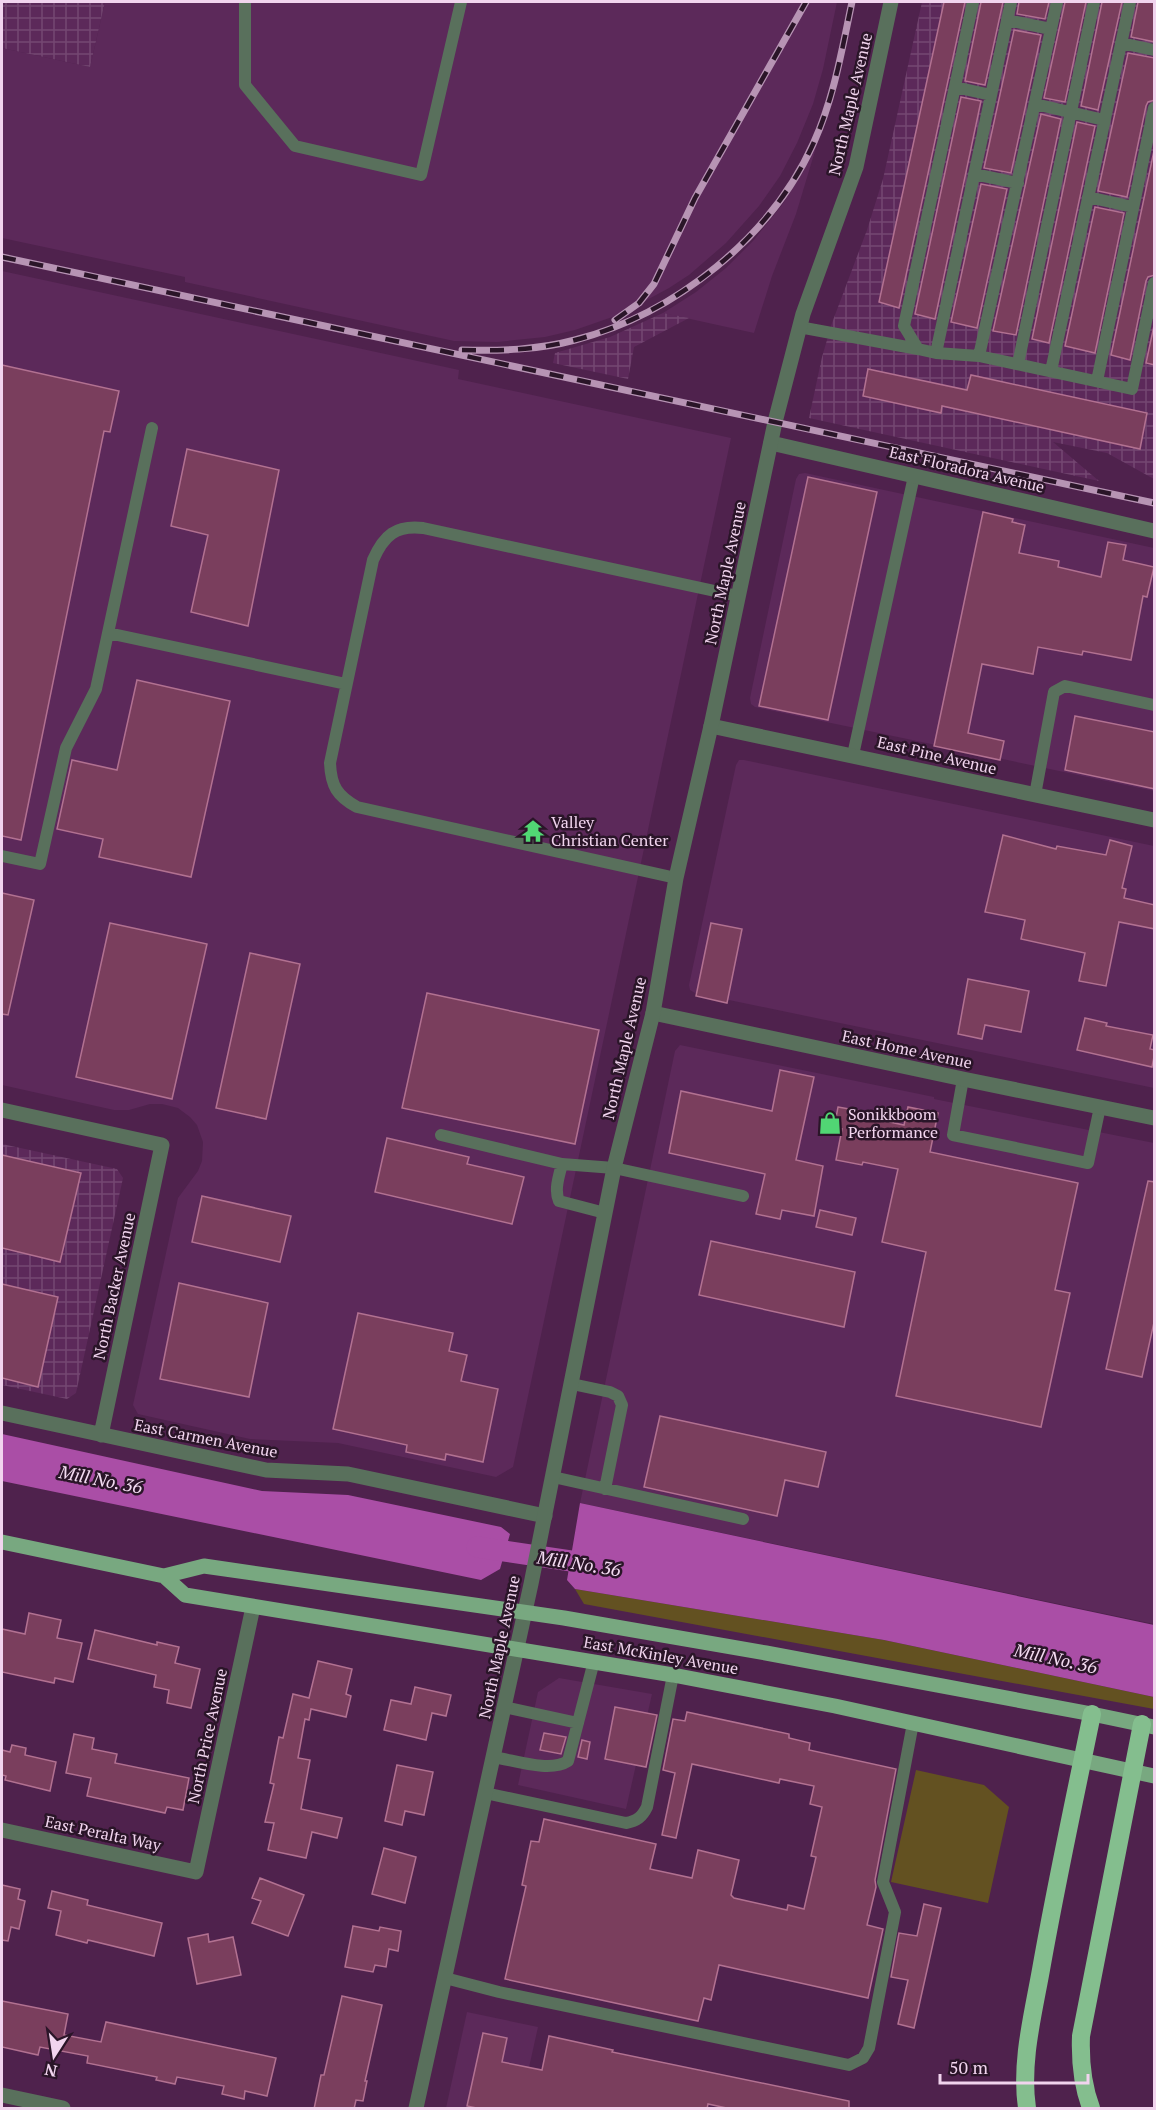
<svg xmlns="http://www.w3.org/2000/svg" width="1156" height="2110" font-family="'PT Serif',serif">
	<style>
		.built { fill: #5c295a }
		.industrial { fill: url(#industrial-grid) }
		.green { fill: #635121 }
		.water { fill: #aa4ea6 }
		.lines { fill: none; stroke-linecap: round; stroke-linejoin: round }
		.canal { stroke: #aa4ea6; stroke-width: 21 }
		.building { fill: #7a3e5d; stroke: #b27191; stroke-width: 1.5 }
		.service { stroke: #59705c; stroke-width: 12 }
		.minor { stroke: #59705c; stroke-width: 15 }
		.tertiary { stroke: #59705c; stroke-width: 15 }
		.primary { stroke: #78a880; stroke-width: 15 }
		.motorway { stroke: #84be8e; stroke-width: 18 }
		.rail-casing { stroke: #b794b4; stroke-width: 7 }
		.rail { stroke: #2a1528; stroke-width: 4.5; stroke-dasharray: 14; stroke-linecap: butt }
		.labels { text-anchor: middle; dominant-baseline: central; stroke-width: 5; stroke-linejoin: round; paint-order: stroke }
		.street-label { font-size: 16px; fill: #f1d4ee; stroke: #2a1528 }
		.poi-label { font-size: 16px; fill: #f1d4ee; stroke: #2a1528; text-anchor: start }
		.water-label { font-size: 18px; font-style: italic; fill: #f3dbf1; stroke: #2a1528 }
	</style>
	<defs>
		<pattern id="industrial-grid" width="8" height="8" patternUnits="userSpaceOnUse" patternTransform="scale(1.5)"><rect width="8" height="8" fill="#5c295a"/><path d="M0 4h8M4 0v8" fill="none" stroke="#744772"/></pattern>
	</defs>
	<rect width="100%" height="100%" fill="#4f224d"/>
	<path class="built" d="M105,2H837L823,69L813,104L797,143L780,176L759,206L726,243L689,275L669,288L621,314L575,330L545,337L497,342L454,341L185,282V277L2,238V48L90,67Z
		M818,141L796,214L772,276L754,333L663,313L696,292L726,268L753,241L782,205L803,172Z
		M2,271L459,370L458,379L731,438L513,1467L496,1477L338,1443L250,1439L138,1414L133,1405L178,1198L198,1171L202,1161L203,1142L197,1125L190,1117L178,1108L162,1104H150L129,1110H114L2,1085Z
		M805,473L1154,548V791L755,707L751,704L750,698L796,479L799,474Z
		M739,760H744L1154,846V1088L695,993L690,990L689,985L736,765Z
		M680,1045L934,1097V1099L1154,1143V1624L580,1503L675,1051Z
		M559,1678L652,1694L626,1809L518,1785L538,1692Z
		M467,2012L538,2027L520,2108H446Z"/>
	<path class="industrial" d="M2,2H105L90,67L2,48Z
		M922,2H1154V479L1107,453L1053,442L1099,481L809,418L822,357L832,323L867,230L883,179Z
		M663,313L689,318L634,347L628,379L553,363L555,353L610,337Z
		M2,1144L117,1169L123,1178L76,1393L67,1399L2,1385Z"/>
	<path class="green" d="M575,1589L884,1640L1154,1697V1709L584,1604Z
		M916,1770L984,1785L1009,1807L988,1903L891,1882Z"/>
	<path class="water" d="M2,1434L262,1491L348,1495L501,1527L510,1534L500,1569L481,1580L2,1481Z
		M580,1503L1154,1625V1697L884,1640L575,1589L567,1580Z"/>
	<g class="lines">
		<path class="canal" d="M477,1547L598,1565"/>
	</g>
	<path class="building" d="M944,2H965L899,308L879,302Z
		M981,2H1003L985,85L965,81Z
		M1019,2H1049L1045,19L1017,14Z
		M1065,2H1086L1065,102L1044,98Z
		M1102,2H1122L1098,110L1081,106Z
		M1138,2H1155V42L1131,37Z
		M1014,30L1041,35L1011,173L984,168Z
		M1128,53L1155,58V100L1148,102L1146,106L1127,197L1098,191Z
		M961,97L981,101L935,319L915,314Z
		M1041,114L1061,119L1016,335L993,331Z
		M1077,122L1095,126L1049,343L1032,339Z
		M1155,146V275L1148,277L1146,281L1130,360L1111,355Z
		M981,184L1007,189L977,328L951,322Z
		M1095,207L1124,213L1095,353L1065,346Z
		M1155,321V365L1146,363Z
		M2,365L119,391L110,432L104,431L21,840L2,836Z
		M868,369L967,390L971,375L1147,413L1140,449L942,406L941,413L863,396Z
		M187,449L279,470L248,626L191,612L208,535L171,526Z
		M808,477L877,492L828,720L759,706Z
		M983,512L1013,519L1012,522L1025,525L1019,553L1059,561L1058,567L1101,577L1108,542L1126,545L1123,560L1154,567L1147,597L1143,596L1131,660L1083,651L1082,655L1038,647L1033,674L982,664L968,733L1004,741L1000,760L934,746Z
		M137,680L230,701L191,877L99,857L103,839L57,829L72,760L117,770Z
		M1075,716L1155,732V789L1065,770Z
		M1003,835L1056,849L1057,846L1106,855L1110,840L1132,846L1122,888L1126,889L1124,898L1155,905V929L1119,922L1106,986L1079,981L1085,953L1021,939L1025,920L985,912Z
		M2,893L34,900L8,1015L2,1014Z
		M110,923L207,944L172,1099L76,1077Z
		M711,923L742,929L727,1003L696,996Z
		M250,953L300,964L266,1119L216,1108Z
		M968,979L1029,991L1021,1032L985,1025L982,1039L958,1034Z
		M427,993L599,1030L575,1144L402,1108Z
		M1085,1018L1107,1023L1106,1026L1153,1035L1150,1049L1155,1050V1052L1152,1067L1077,1050Z
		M780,1070L814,1077L796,1160L823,1166L814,1216L782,1210L780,1219L756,1214L765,1174L669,1153L681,1091L772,1111Z
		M838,1107L872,1113L871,1118L904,1125L908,1107L938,1113L930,1152L1078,1183L1055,1290L1070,1293L1041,1427L896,1396L926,1252L882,1242L898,1169L863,1162L862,1165L836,1160L842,1129L834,1128Z
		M387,1138L469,1157L467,1164L524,1177L512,1224L375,1192Z
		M2,1155L81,1173L60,1262L2,1248Z
		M1148,1181L1155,1182V1318L1142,1377L1106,1369Z
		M202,1196L291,1216L280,1262L192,1242Z
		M820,1210L856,1218L852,1235L816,1227Z
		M711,1241L855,1272L844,1327L699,1295Z
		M179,1283L268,1303L249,1397L160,1379Z
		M2,1284L58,1297L38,1387L2,1378Z
		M358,1313L453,1333L449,1351L467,1355L461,1381L498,1389L483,1462L446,1454L445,1460L406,1452L407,1445L333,1429Z
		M660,1416L826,1452L818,1487L785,1480L777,1516L644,1487Z
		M29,1613L61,1620L57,1638L82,1643L73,1682L55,1678L54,1683L2,1672V1629L25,1634Z
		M95,1630L157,1645V1642L179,1647L175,1663L200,1669L191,1708L167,1703L169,1690L154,1687L156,1675L88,1659Z
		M318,1661L352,1669L346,1694L351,1696L346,1717L311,1709L309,1720L305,1719L298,1758L310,1760L301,1809L342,1818L337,1838L312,1832L306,1858L268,1850L274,1823L265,1822L274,1784L270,1783L279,1737L283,1738L293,1694L309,1698Z
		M415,1687L451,1695L446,1716L432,1713L426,1740L384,1730L391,1700L411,1704Z
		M615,1707L657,1715L646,1767L605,1759Z
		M687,1712L789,1734V1738L810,1743L809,1750L896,1769L875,1880L876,1887L867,1925L883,1929L868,1998L719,1965L711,2000L704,1998L698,2021L505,1979L526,1886L522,1885L531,1841L539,1842L544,1819L656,1844L650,1869L692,1878L698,1850L739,1860L731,1895L734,1898L787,1910L788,1905L804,1909L816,1857L811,1856L822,1807L810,1804L814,1786L780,1779L779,1783L692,1764L676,1838L662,1835L675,1773L663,1770L673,1719L685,1721Z
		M544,1733L566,1737L561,1754L540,1750Z
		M74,1734L94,1738L92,1749L117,1754L115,1763L189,1778L183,1810L167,1807L165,1813L87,1796L91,1778L66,1773Z
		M582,1740L590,1742L587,1759L578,1757Z
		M12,1745L26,1748L25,1755L56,1762L50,1791L5,1780L6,1776L2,1775V1750L10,1752Z
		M397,1765L433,1772L424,1815L405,1811L402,1825L385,1821Z
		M384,1848L416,1857L405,1903L372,1894Z
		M260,1878L304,1895L288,1936L252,1923L261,1901L252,1898Z
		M2,1885L20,1889L18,1899L25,1901L19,1929L11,1927L8,1941L2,1940Z
		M52,1891L88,1900L87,1905L162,1923L154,1956L88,1940L87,1943L56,1935L61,1911L48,1908Z
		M924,1904L941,1908L914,2028L898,2024L908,1980L891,1977L899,1933L917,1936Z
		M353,1926L379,1931L380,1927L401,1931L398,1951L389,1949L386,1967L375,1965L373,1972L345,1967Z
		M208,1934L209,1942L233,1937L241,1975L197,1984L188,1938Z
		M342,1996L382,2005L365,2081H367L363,2101L356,2100L354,2109H314L321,2075H324Z
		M2,2001L68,2014L64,2035L101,2042L106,2022L276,2058L267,2096L245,2091L244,2099L222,2094L224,2086L177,2077L175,2084L156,2080L157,2077L87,2063L88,2056L40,2047L38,2055L2,2047Z
		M483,2033L507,2038L502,2062L542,2070L549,2036L613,2050L612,2052L849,2101V2109H731L708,2104L707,2109H481L467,2106Z"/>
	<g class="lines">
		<path class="service" d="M245,2V85L295,146L421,175L461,2
			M973,2L904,326L918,349L936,353L979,356L1132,389L1154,283
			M1007,20L1051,29
			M1121,43L1154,50
			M955,87L991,95
			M1035,104L1104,120
			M974,174L1018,183
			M1088,197L1133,207
			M799,327L918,349
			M936,353L1011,2
			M979,356L1057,2
			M1018,364L1094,2
			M1051,371L1130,2
			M1097,381L1154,108
			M108,633L346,684
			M853,755L914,476
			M1035,795L1054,692L1065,686L1154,705
			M2,856L40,864L66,748L96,689L152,428
			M676,878L357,807C337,796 331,786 330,763L373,560C384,535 396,525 423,528L738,596
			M963,1079L953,1135L1088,1163L1100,1107
			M441,1135L562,1164L614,1168L743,1196
			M562,1164C559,1176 554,1190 559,1201L605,1213
			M572,1384L610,1392L618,1396L622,1405L605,1489
			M553,1477L743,1519
			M504,1707L578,1723
			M493,1757C514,1760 550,1773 568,1761L594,1661
			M485,1793L626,1823C637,1821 642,1817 647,1807L673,1675
			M445,1978L499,1992L849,2065L863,2058L869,2048L895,1912L883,1882L913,1723"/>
		<path class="minor" d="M771,443L1154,531
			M711,726L1154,820
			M653,1013L963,1079L1154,1118
			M2,1110L162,1145L101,1435
			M2,1413L266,1470L348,1474L545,1516
			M2,1830L196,1872L253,1607
			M2,2095L63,2108"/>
		<path class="tertiary" d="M416,2108L531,1584L614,1168L653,1013L676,878L711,726L775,422L803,314L856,167L891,2"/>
		<path class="primary" d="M2,1542L164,1576L204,1566L564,1618L766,1653L1092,1714L1154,1727
			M164,1576L185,1595L673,1675L835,1706L1154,1776"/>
		<path class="motorway" d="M1027,2108C1020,2061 1034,2011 1042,1964C1057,1880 1075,1797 1092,1714
			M1091,2108C1082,2084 1080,2062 1081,2036L1142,1724"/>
		<g class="rail-casing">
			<path id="rail" d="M2,257L1154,503
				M615,320L639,303L654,284L695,198L806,2
				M462,350C500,351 538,350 575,340C675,314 772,237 814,142C834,98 842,49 852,2"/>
		</g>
		<use href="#rail" class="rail"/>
	</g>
	<defs>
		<g id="temple-bare" transform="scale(1.8)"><path d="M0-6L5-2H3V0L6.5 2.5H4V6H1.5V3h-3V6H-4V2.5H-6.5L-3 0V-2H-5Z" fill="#51d674" stroke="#2a1528" stroke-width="2.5" paint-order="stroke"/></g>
		<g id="shop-bare" transform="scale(1.8)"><path d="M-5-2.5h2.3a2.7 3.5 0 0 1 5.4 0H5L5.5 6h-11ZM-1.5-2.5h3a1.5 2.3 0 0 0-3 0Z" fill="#51d674" stroke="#2a1528" stroke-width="2.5" paint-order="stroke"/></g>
	</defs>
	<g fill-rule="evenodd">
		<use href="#temple-bare" x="533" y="831"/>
		<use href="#shop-bare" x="830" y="1123"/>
	</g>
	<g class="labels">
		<g class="street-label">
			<text transform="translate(850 104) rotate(-77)">North Maple Avenue</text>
			<text transform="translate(967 469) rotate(13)">East Floradora Avenue</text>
			<text transform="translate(725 573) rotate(-78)">North Maple Avenue</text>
			<text transform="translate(937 755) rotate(13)">East Pine Avenue</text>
			<text transform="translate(624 1048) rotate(-77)">North Maple Avenue</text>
			<text transform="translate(907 1049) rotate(12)">East Home Avenue</text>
			<text transform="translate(114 1286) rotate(-78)">North Backer Avenue</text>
			<text transform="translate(206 1438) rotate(11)">East Carmen Avenue</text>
			<text transform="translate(499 1647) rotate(-78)">North Maple Avenue</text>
			<text transform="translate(661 1655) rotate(10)">East McKinley Avenue</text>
			<text transform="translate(207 1736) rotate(-78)">North Price Avenue</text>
			<text transform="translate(103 1833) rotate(12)">East Peralta Way</text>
		</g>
		<g class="poi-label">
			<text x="551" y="822">Valley<tspan x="551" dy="18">Christian Center</tspan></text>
			<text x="848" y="1114">Sonikkboom<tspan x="848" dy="18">Performance</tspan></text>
		</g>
		<g class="water-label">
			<text transform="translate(101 1479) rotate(11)">Mill No. 36</text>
			<text transform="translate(579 1563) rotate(9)">Mill No. 36</text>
			<text transform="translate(1056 1658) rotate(12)">Mill No. 36</text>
		</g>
	</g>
	<rect width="1156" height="2110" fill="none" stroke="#f1d4ee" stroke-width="6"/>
	<g transform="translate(54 2056) rotate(192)" stroke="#2a1528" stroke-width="4.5" paint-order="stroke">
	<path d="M0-4.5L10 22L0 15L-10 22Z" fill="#f1d4ee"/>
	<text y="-9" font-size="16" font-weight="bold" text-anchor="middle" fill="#f1d4ee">N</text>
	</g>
	<path d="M940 2074v9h148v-9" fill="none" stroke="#f1d4ee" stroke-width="3"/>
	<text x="949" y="2074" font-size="18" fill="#f1d4ee" stroke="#2a1528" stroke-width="4.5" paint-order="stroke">50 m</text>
</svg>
